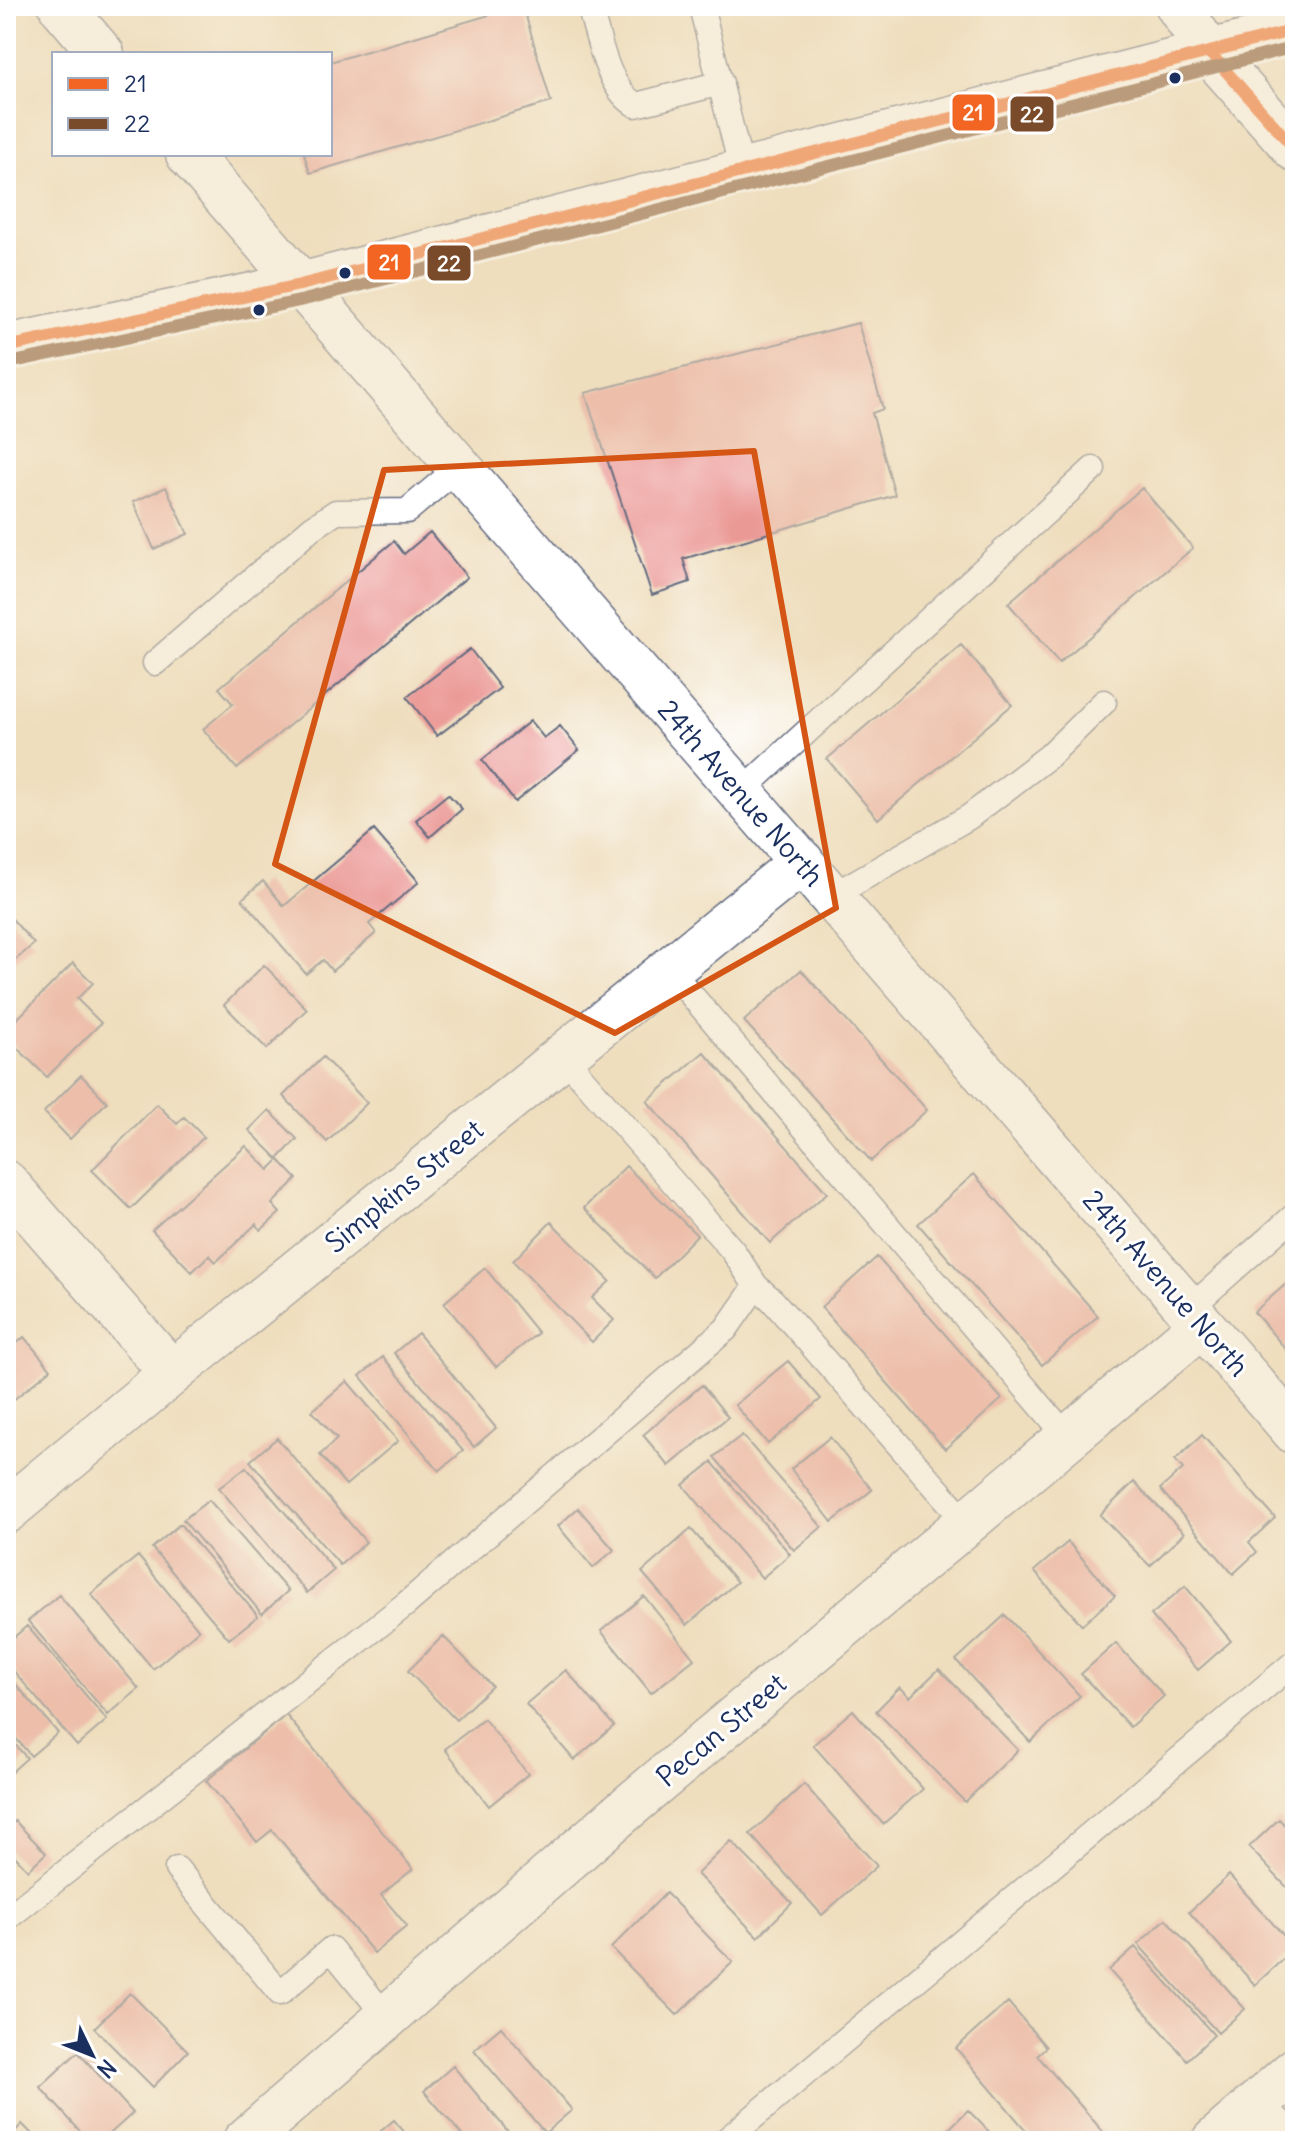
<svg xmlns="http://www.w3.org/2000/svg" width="1301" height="2147" font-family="Delius,sans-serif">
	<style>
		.building { fill: #eb9995 }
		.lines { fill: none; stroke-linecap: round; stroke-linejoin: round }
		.lane-casing { stroke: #656c80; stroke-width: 27 }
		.street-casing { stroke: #656c80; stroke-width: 47 }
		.secondary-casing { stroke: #656c80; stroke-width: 47 }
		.lane { stroke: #fff; stroke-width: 24 }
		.street { stroke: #fff; stroke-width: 44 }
		.secondary { stroke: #fff; stroke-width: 44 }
		.bus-1-casing { stroke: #fff; stroke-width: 18 }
		.bus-2-casing { stroke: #fff; stroke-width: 18 }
		.bus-1 { stroke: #f26522; stroke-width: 12 }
		.bus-2 { stroke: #7a4b2a; stroke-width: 12 }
		.marked { fill: none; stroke: #d45514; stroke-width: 6; stroke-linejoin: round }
		.bus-dot { fill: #1b2f5e; stroke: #fff; stroke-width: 3 }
		.labels { text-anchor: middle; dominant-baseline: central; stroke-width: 6; stroke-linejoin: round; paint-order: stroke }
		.street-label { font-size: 28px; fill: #1b2f5e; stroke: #fff }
		.line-badge { stroke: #fff; stroke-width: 3 }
		.badge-label { font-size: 22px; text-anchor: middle; font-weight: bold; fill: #fff }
	</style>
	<rect width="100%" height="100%" fill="#fff"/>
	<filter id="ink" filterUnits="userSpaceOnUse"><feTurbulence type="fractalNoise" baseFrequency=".0125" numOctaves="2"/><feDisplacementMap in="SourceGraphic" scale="16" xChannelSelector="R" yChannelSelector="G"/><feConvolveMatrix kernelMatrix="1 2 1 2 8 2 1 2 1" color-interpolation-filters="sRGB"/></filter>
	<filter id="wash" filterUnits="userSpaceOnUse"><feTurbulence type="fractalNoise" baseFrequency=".006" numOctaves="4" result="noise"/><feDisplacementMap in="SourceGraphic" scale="32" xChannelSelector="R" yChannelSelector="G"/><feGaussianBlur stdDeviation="1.8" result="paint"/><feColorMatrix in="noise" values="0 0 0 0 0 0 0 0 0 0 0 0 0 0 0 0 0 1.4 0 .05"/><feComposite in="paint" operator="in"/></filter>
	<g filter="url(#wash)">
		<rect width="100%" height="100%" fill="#efdebe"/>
		<g id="blocks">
			<path class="building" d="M520,6H523L551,102L310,173L304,154H330V62Z
				M858,323L883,409L872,413L895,495L683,559L690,582L652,595L585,393Z
				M166,487L188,534L154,549L133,502Z
				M1142,488L1193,548L1059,663L1008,603Z
				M430,532L467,577L237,769L203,729L233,704L219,688L394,541L404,554Z
				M961,645L1012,705L878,819L827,759Z
				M470,649L500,688L437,736L407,697Z
				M530,721L544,738L560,726L579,750L515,802L482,760Z
				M448,794L462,809L430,837L416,820Z
				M374,830L419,882L369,924L376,933L332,971L323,960L306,974L242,899L263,881L284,906Z
				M6,912L34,944L6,968Z
				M73,963L93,983L77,999L101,1023L47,1077L6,1037V1030Z
				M264,965L307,1009L267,1049L224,1005Z
				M801,970L927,1110L871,1161L744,1021Z
				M704,1052L827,1193L770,1243L647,1101Z
				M323,1057L367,1103L327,1142L283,1096Z
				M81,1075L107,1102L70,1139L44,1112Z
				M157,1104L177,1124L184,1117L204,1137L131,1209L92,1170Z
				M269,1110L297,1139L278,1159L249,1130Z
				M246,1146L269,1170L279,1160L297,1179L272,1204L280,1213L261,1230L256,1224L216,1262L209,1255L192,1272L152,1230Z
				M626,1166L697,1235L655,1278L584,1208Z
				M974,1174L1098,1316L1042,1365L918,1224Z
				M551,1222L610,1281L592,1298L614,1320L592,1342L513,1261Z
				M877,1257L1002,1399L945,1449L821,1307Z
				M485,1268L538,1333L496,1367L444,1303Z
				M1295,1276V1360L1254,1312Z
				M418,1333L496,1428L474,1447L394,1353Z
				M24,1337L51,1369L6,1406V1353Z
				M383,1357L463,1451L439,1471L360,1376Z
				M788,1361L821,1399L768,1444L735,1405Z
				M347,1381L398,1441L346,1485L320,1455L337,1439L312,1411Z
				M702,1385L728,1417L669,1466L643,1435Z
				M742,1435L822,1527L794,1550L714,1457Z
				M1202,1435L1275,1518L1249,1542L1257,1552L1233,1574L1160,1489L1183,1469L1175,1460Z
				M830,1437L872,1490L832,1522L791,1469Z
				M277,1438L366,1542L340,1565L250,1461Z
				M712,1462L790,1554L762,1578L683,1485Z
				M246,1467L334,1570L307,1593L219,1488Z
				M1134,1482L1184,1533L1150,1566L1100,1515Z
				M209,1500L288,1591L262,1614L183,1520Z
				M578,1508L614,1550L593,1568L558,1526Z
				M180,1524L258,1616L229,1639L152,1548Z
				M691,1529L737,1582L687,1625L642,1572Z
				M1068,1542L1115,1596L1082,1625L1034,1571Z
				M138,1556L199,1630L153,1669L91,1594Z
				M1185,1586L1231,1641L1198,1670L1151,1615Z
				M59,1595L139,1689L108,1715L28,1621Z
				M644,1596L694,1659L651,1693L601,1631Z
				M1005,1615L1080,1696L1030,1742L956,1660Z
				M27,1626L107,1720L77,1746L6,1662V1644Z
				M443,1636L492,1686L456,1720L408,1671Z
				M1116,1643L1164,1696L1130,1727L1081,1674Z
				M939,1669L1018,1750L965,1802L876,1711L900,1687L910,1697Z
				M566,1670L614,1726L574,1760L526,1704Z
				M6,1673L58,1733L31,1756L6,1727Z
				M853,1710L923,1789L883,1824L813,1745Z
				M286,1715L413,1869L381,1895L407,1926L374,1953L272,1830L257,1842L206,1781Z
				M484,1719L528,1774L489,1806L445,1749Z
				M6,1734L27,1758L6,1777Z
				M804,1784L877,1866L822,1915L750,1834Z
				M1279,1819L1295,1836V1896L1249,1847Z
				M15,1821L46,1853L28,1870L6,1847V1829Z
				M731,1841L792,1903L758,1937L697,1874Z
				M1229,1875L1295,1948L1255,1985L1189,1912Z
				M666,1893L733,1962L677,2015L611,1948Z
				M1166,1919L1245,2009L1218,2033L1138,1944Z
				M1135,1947L1214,2035L1187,2060L1109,1970Z
				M130,1993L188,2051L153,2087L94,2028Z
				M1008,2002L1046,2047L1037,2055L1111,2141H1035L956,2048Z
				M501,2027L572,2110L545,2133L474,2050Z
				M78,2052L133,2113L102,2141H89L40,2087Z
				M453,2066L516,2141H467L424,2091Z
				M968,2110L998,2141H937Z
				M394,2120L412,2141H369Z
				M22,2124L39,2141H6Z"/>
		</g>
	</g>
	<g filter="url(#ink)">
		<use href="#blocks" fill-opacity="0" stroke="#656c80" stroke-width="2"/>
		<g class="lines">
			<g class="lane-casing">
				<path id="lane" d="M589,6C599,37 607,89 636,105L721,83
					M701,6L742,171
					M155,663L312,528L336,512L407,511L459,467
					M741,792L1093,469
					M830,897L969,817L1049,756L1104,702
					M670,970L1069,1439
					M756,1286L772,1300L968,1524
					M1189,1309L1295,1215
					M177,1869L280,1993L331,1949L388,2019
					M6,1919L406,1604L726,1329L756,1286L733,1251L564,1057
					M725,2141L1295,1662"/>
			</g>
			<g class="street-casing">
				<path id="street" d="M61,6L102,54
					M1178,6L1209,52L1295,149
					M188,154L1295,1432
					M6,1183L172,1373
					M6,1511L172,1373L802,862
					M1252,2107L1285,2141
					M245,2141L619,1815L1202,1325
					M1214,2141L1295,2070"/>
			</g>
			<g class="secondary-casing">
				<path id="secondary" d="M6,347L300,285L1295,30"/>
			</g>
			<use href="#lane" class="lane"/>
			<use href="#street" class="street"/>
			<use href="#secondary" class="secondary"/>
			<g class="bus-1-casing">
				<path id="bus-1" d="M1209,52L1295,149
					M6,347L300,285L1295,30"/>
			</g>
			<g class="bus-2-casing">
				<path id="bus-2" d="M9,363L304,300L1295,47"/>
			</g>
			<use href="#bus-1" class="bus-1"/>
			<use href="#bus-2" class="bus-2"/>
		</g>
	</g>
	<path d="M0 0H1301V2147H0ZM754,451L836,908L615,1033L275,864L384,470Z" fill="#efdebe" fill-opacity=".55" fill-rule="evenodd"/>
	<path class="marked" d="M754,451L836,908L615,1033L275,864L384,470Z"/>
	<g class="bus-dot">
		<circle cx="1175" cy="78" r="7"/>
		<circle cx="345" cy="273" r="7"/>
		<circle cx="259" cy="310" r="7"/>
	</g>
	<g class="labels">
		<g class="street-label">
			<text transform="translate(741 793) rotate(49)">24th Avenue North</text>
			<text transform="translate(404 1186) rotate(-39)">Simpkins Street</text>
			<text transform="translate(1166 1283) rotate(49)">24th Avenue North</text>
			<text transform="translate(721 1730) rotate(-40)">Pecan Street</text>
		</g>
	</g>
	<g class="line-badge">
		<rect x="951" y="93" width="45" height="39" rx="8" fill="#f26522"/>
		<rect x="1009" y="95" width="46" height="38" rx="8" fill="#7a4b2a"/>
		<rect x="366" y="243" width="46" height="38" rx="8" fill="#f26522"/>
		<rect x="426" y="244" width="46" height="38" rx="8" fill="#7a4b2a"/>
	</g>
	<g class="badge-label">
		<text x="973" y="120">21</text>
		<text x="1032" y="122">22</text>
		<text x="389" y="270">21</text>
		<text x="449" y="271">22</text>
	</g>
	<rect width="1301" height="2147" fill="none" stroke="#fff" stroke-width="32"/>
	<rect x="52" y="52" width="280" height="104" fill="#ffffff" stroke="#a4acbf" stroke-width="2"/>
	<rect x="68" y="78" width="40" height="12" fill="#f26522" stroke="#a4acbf" stroke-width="2"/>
	<text x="124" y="92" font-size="24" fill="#1b2f5e">21</text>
	<rect x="68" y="118" width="40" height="12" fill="#7a4b2a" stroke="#a4acbf" stroke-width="2"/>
	<text x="124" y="132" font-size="24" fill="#1b2f5e">22</text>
	<g transform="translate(92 2055) rotate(133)" stroke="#ffffff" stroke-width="6" paint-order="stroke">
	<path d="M0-6L14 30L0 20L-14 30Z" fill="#1b2f5e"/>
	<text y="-12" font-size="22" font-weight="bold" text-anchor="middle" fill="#1b2f5e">N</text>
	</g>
</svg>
